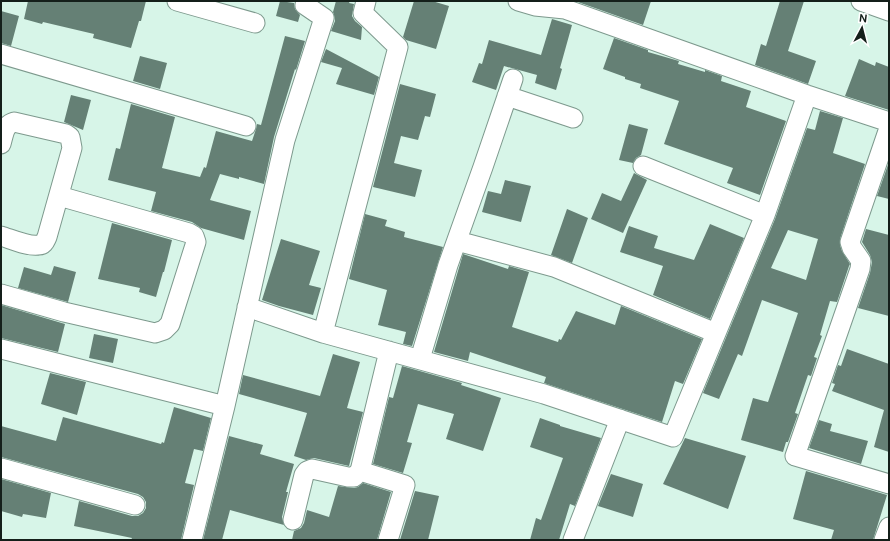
<svg xmlns="http://www.w3.org/2000/svg" width="890" height="541" font-family="'DM Sans',sans-serif">
	<style>
		.building { fill: #658075; fill-rule: evenodd }
		.lines { fill: none; stroke-linecap: round; stroke-linejoin: round }
		.street-casing { stroke: #7d998d; stroke-width: 21 }
		.street { stroke: #fff; stroke-width: 19 }
	</style>
	<rect width="100%" height="100%" fill="#d7f5e8"/>
	<path class="building" d="M28,1H146L141,21H139L131,48L93,38L94,34L43,22L42,24L24,19Z
		M280,1L294,3L295,9L300,15L298,22L276,16Z
		M336,1H350L349,3L354,4L352,16L355,21L362,27L361,40L331,31L335,21L334,15L333,12Z
		M414,1H432L449,6L436,49L406,40L403,37Z
		M575,1H651L643,25Z
		M780,1H804L788,51L816,61L808,84L755,65L761,44L766,46Z
		M1,11L19,16L11,46L1,43Z
		M552,19L572,25L560,68L562,69L556,90L535,83L537,75L504,66L496,90L472,82L479,63L482,64L489,40L541,55Z
		M285,36L305,41L296,70L295,69L274,137L264,184L239,177V179L220,174L210,200L251,211L244,240L201,228L192,222L151,211L156,192L108,180L116,148L120,149L131,104L175,117L162,168L200,177L204,167L206,168L216,131L252,141L256,129L257,124L261,125Z
		M614,38L648,50V52L679,61L678,64L705,72V70L722,76L721,81L751,91L746,107L786,121L760,195L727,183L733,168L664,144L679,101L640,88L641,84L625,79V77L603,69Z
		M326,49L379,77L374,95L336,84L342,68L321,62Z
		M140,56L167,63L160,89L133,81Z
		M859,59L875,66L876,62L889,67V110L845,96Z
		M400,84L436,94L430,117L425,116L418,140L401,136L394,163L422,170L415,197L373,187Z
		M71,95L91,100L83,130L64,122Z
		M820,111L843,118L833,153L865,164L840,239V245L842,251L850,264L849,266L837,302L830,301L820,335L822,336L814,357L817,358L811,376L808,375L795,413L798,414L788,442H786L783,452L741,440L753,398L768,402L798,313L762,300L742,356L738,354L719,399L703,393L775,219L807,128L815,130ZM788,230L818,239L806,280L771,268Z
		M629,124L648,129L641,155L636,158L633,163L619,160Z
		M889,162V199L877,196Z
		M634,173L647,180L623,233L591,219L602,193L621,201Z
		M505,180L531,186L521,222L482,212L488,191L501,194Z
		M567,209L588,218L572,263L551,255Z
		M365,214L387,220L385,226L405,232L404,237L443,247L412,346L403,344L406,332L378,325L387,290L349,279Z
		M112,223L172,240L164,272H163L156,297L139,292L140,288L98,279Z
		M710,224L744,238L710,319L653,295L663,266L620,252L629,226L658,236L654,248L694,260Z
		M866,229L889,235V316L858,308L870,273L872,262L870,255L862,242Z
		M281,239L320,251L309,285L321,288L313,315L279,306L262,300Z
		M463,254L508,269L509,266L529,272L512,327L558,342L559,339L561,340L576,311L615,325L621,306L702,339L683,384L675,381L662,422L544,383L546,377L470,352L468,361L434,352Z
		M54,266L76,272L68,302L18,288L24,267L51,275Z
		M1,305L65,324L58,352L1,338Z
		M94,334L118,339L113,363L89,358Z
		M847,349L889,364V452L874,447L884,410L832,391L835,384L832,383L838,365L841,366Z
		M333,354L360,362L347,408L363,412L349,466L314,458L306,460L294,456L307,413L239,394L243,375L320,396Z
		M402,366L462,383L461,385L501,398L483,451L446,439L454,414L418,404L407,442L412,443L403,473L373,464L389,397L393,398Z
		M50,373L86,382L77,415L41,404Z
		M174,407L211,418L203,451L194,449L185,483L194,485L181,540H131L132,538L74,526L79,501L132,516H138L143,513L146,508V502L143,497L138,494L1,457V426L56,441L63,417L161,444L162,442L164,443Z
		M540,418L560,425V426L601,438L575,506L570,504L559,540H530L536,518L541,520L563,458L530,447Z
		M819,420L832,424L830,431L868,441L861,464L809,448Z
		M229,436L263,445L260,454L294,464L286,492H288L282,517L284,525L230,510L222,540H203Z
		M685,438L746,456L728,509L663,484Z
		M806,471L887,495L873,540H831L834,530L793,519Z
		M611,474L643,484L633,517L598,506Z
		M1,479L51,493L46,518L23,514L22,517L1,511Z
		M363,483L391,492L377,540H292L294,531L301,528L304,523L307,510L329,517L338,486L354,488L358,487Z
		M415,491L439,496L428,540H400Z"/>
	<g class="lines">
		<g class="street-casing">
			<path id="street" d="M177,1L255,23
				M518,1L535,6L565,9L807,95L889,122
				M861,1L889,11
				M1,54L246,126
				M507,96L573,118
				M889,128L850,242L852,248L861,261L860,269L795,456L889,484
				M1,144C4,134 4,125 14,122L66,134L70,137L72,148L47,237C45,241 44,245 39,245C29,247 11,239 1,236
				M643,166L765,215
				M457,241L554,267L716,333
				M1,294L64,312L155,333L164,330L170,324L196,242L194,236L189,233L59,196
				M247,307L323,333L544,394L673,437L765,215L807,95
				M323,333L398,47L363,13L366,1
				M1,349L225,406L285,140L324,18L305,5L306,1
				M420,359L448,265L483,167L513,79
				M1,468L135,505
				M293,520L304,475L307,471L312,469L348,477H354L360,471
				M192,540L225,406
				M388,540L405,485L360,471L389,351
				M573,540L620,419
				M884,540L889,527"/>
		</g>
		<use href="#street" class="street"/>
	</g>
	<rect width="890" height="541" fill="none" stroke="#141f1a" stroke-width="4"/>
	<g transform="translate(862 28) rotate(7)" stroke="#ffffff" stroke-width="3" paint-order="stroke">
	<path d="M0-3L7 15L0 10L-7 15Z" fill="#141f1a"/>
	<text y="-6" font-size="11" font-weight="bold" text-anchor="middle" fill="#141f1a">N</text>
	</g>
</svg>
